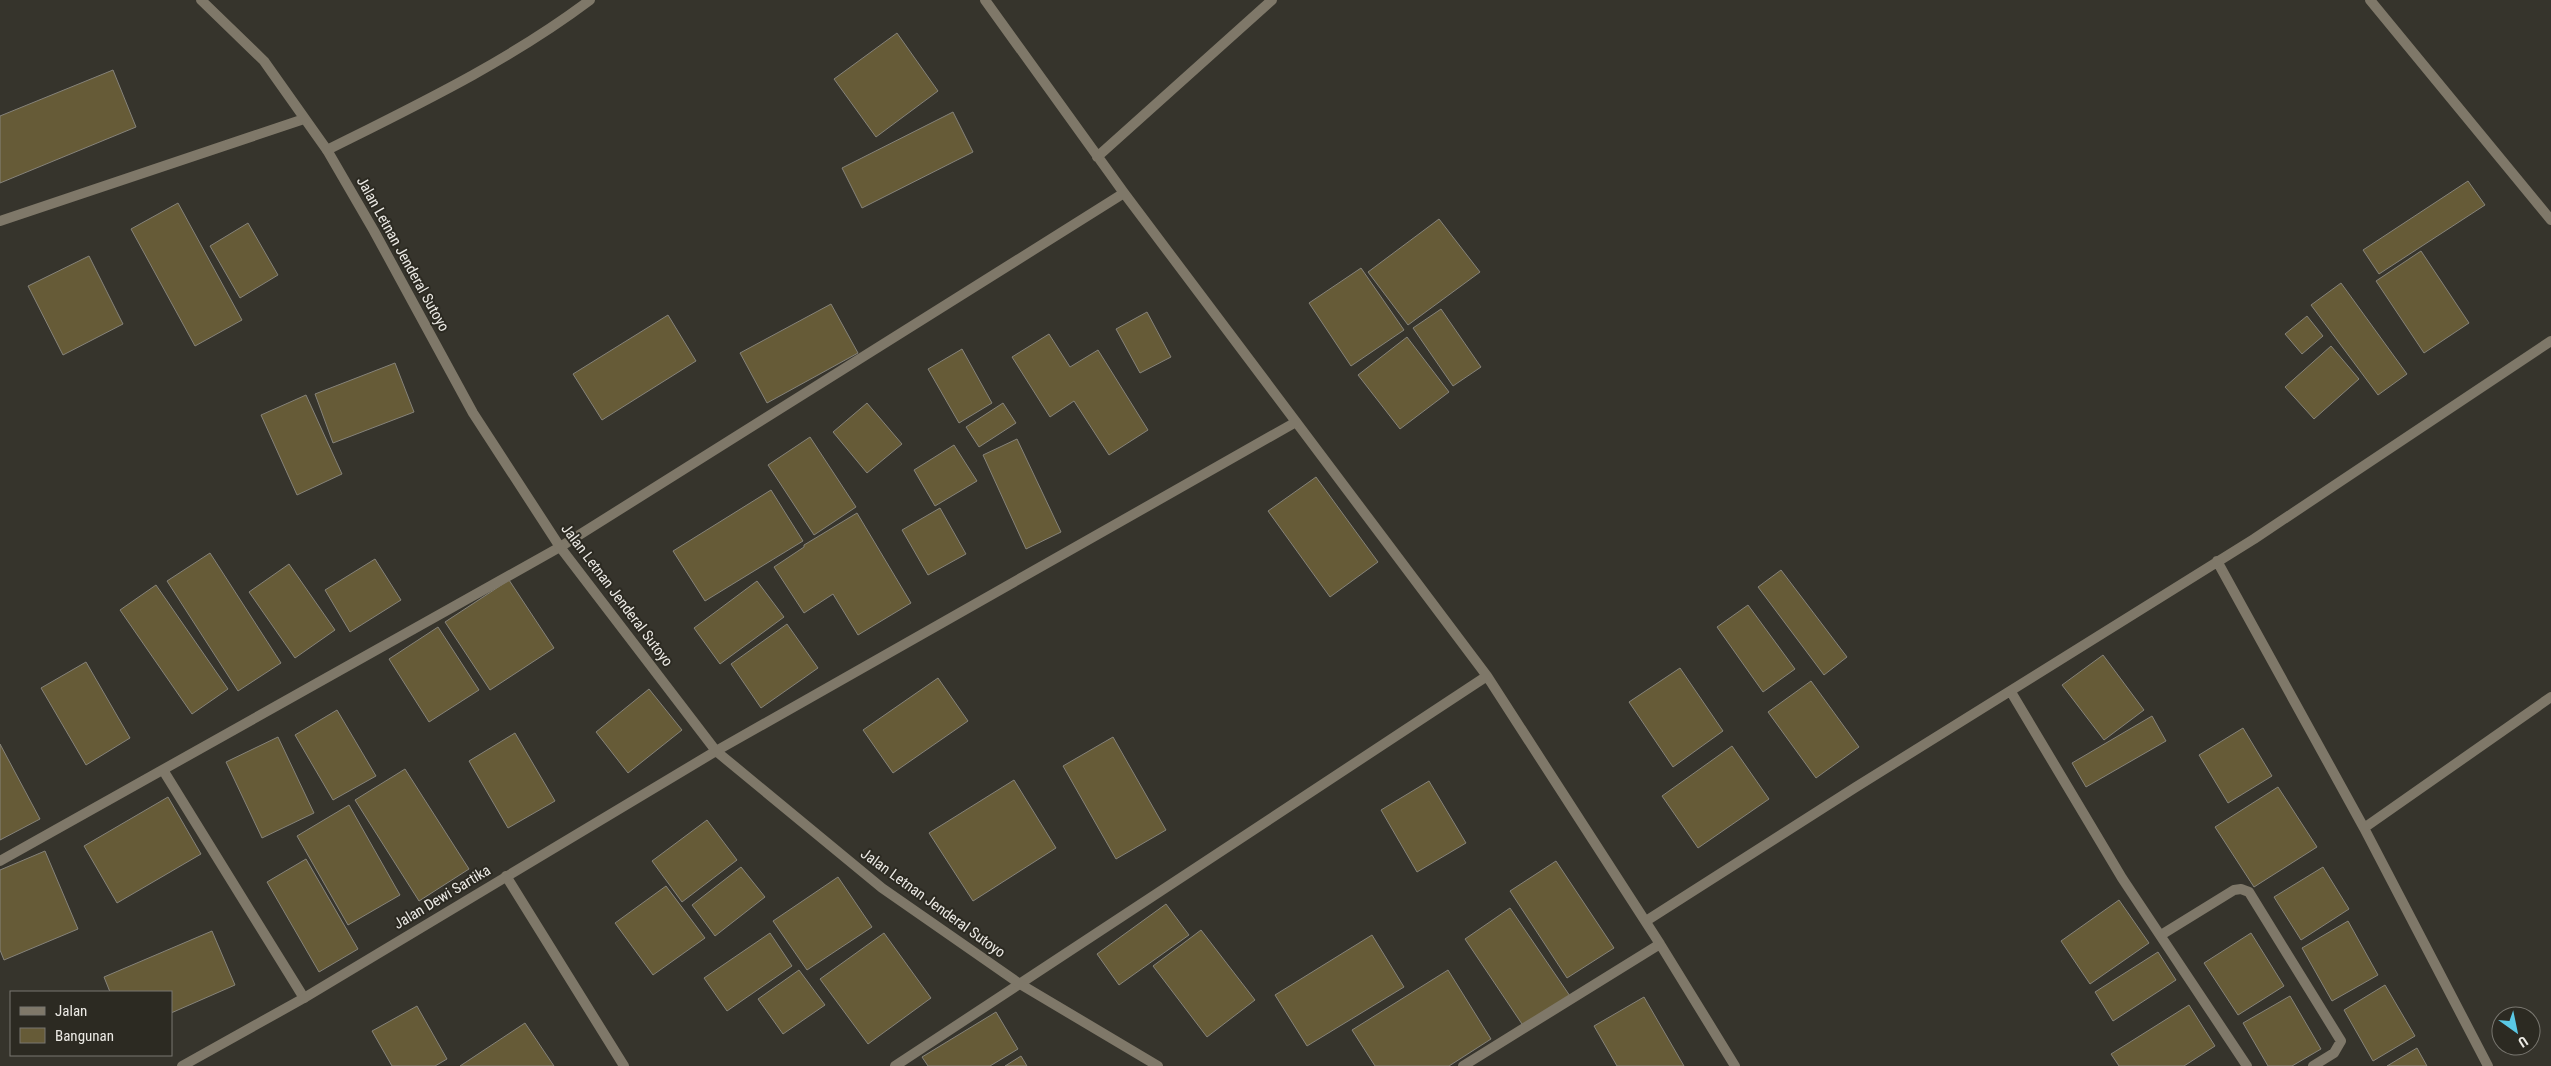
<svg xmlns="http://www.w3.org/2000/svg" width="2551" height="1066" font-family="'Roboto Condensed',sans-serif">
	<style>
		.building { fill: #665b37; stroke: #86837a }
		.lines { fill: none; stroke-linecap: round; stroke-linejoin: round }
		.minor { stroke: #7f7869; stroke-width: 10 }
		.tertiary { stroke: #7f7869; stroke-width: 10 }
		.labels { text-anchor: middle; dominant-baseline: central; stroke-width: 4; stroke-linejoin: round; paint-order: stroke }
		.street-label { font-size: 15px; fill: #eceae5; stroke: #2c2a22 }
	</style>
	<rect width="100%" height="100%" fill="#36342c"/>
	<path class="building" d="M897,33L938,91L876,137L834,79Z
		M113,70L136,127L0,183V116Z
		M953,112L973,152L862,208L842,168Z
		M2468,181L2485,205L2379,274L2363,250Z
		M178,203L242,320L195,346L131,229Z
		M1439,219L1480,272L1408,325L1368,272Z
		M248,223L278,275L240,298L210,246Z
		M2421,251L2469,323L2424,353L2376,281Z
		M89,256L123,324L63,355L28,286Z
		M1361,268L1404,330L1351,366L1309,303Z
		M2341,283L2407,374L2378,395L2311,305Z
		M831,304L858,353L767,403L740,353Z
		M1441,309L1481,367L1453,386L1413,328Z
		M1147,312L1171,357L1140,373L1116,329Z
		M668,315L696,361L602,420L573,374Z
		M2307,316L2323,336L2302,354L2285,334Z
		M1049,334L1070,367L1098,350L1148,430L1109,455L1074,401L1050,417L1012,357Z
		M1407,337L1449,392L1400,429L1358,375Z
		M2331,346L2359,379L2314,419L2285,387Z
		M962,349L992,403L959,423L928,369Z
		M395,363L414,412L333,443L315,394Z
		M306,395L342,474L297,495L261,415Z
		M867,403L902,444L867,473L833,432Z
		M1003,403L1016,423L979,447L966,427Z
		M810,437L856,507L814,535L768,465Z
		M1017,439L1061,532L1026,549L983,455Z
		M954,445L977,481L935,506L914,470Z
		M1316,477L1378,562L1330,597L1268,511Z
		M771,490L803,541L705,601L673,551Z
		M940,508L966,554L928,575L902,530Z
		M857,513L911,603L858,635L833,594L804,613L774,567L804,547V545Z
		M210,553L281,663L238,691L167,581Z
		M375,559L401,600L350,632L325,590Z
		M289,564L335,630L295,658L249,592Z
		M1781,570L1847,657L1824,675L1758,587Z
		M509,580L554,648L490,690L445,622Z
		M757,581L784,617L720,664L694,628Z
		M156,585L228,689L192,714L120,610Z
		M1748,605L1795,669L1763,692L1717,627Z
		M787,624L818,668L761,708L731,664Z
		M438,627L479,690L429,722L389,659Z
		M2103,655L2144,710L2104,740L2062,685Z
		M86,662L130,738L86,765L41,688Z
		M1680,668L1723,731L1673,767L1629,702Z
		M938,678L968,721L893,773L863,730Z
		M1811,681L1859,747L1816,778L1768,712Z
		M649,689L682,730L628,773L596,732Z
		M337,710L376,776L333,800L295,735Z
		M2152,716L2166,741L2086,787L2072,763Z
		M2243,728L2272,776L2228,803L2199,755Z
		M515,733L555,801L508,828L469,761Z
		M278,737L314,813L262,838L226,762Z
		M1113,737L1166,830L1116,859L1063,766Z
		M0,744L40,819L0,840Z
		M1732,746L1769,799L1698,848L1662,796Z
		M405,769L469,869L419,901L355,800Z
		M1014,780L1056,848L973,901L929,833Z
		M1429,781L1466,843L1417,872L1381,810Z
		M2278,787L2317,847L2254,887L2215,827Z
		M168,797L201,854L117,903L84,846Z
		M349,805L400,895L348,925L297,836Z
		M707,820L737,860L682,902L652,861Z
		M45,851L78,929L4,960L0,950V870Z
		M306,859L358,949L319,972L267,882Z
		M1556,861L1614,948L1567,978L1510,891Z
		M741,867L765,897L715,936L692,905Z
		M2323,867L2349,909L2301,940L2274,897Z
		M838,877L872,927L807,970L773,921Z
		M666,886L705,938L653,975L615,923Z
		M2119,900L2149,943L2090,984L2061,941Z
		M1166,904L1189,935L1119,985L1097,954Z
		M1510,908L1570,996L1524,1027L1465,939Z
		M2348,921L2378,975L2332,1001L2302,948Z
		M1201,930L1255,1000L1207,1037L1153,966Z
		M212,931L235,985L171,1013V992H110L104,977Z
		M770,933L792,966L727,1011L704,978Z
		M884,933L931,998L868,1044L820,979Z
		M2251,933L2284,986L2238,1015L2204,963Z
		M1372,935L1404,987L1307,1046L1275,995Z
		M2158,952L2176,980L2113,1021L2095,992Z
		M799,970L825,1005L783,1034L758,999Z
		M1448,970L1491,1039L1449,1066H1375L1352,1030Z
		M2385,985L2415,1036L2373,1061L2344,1010Z
		M2290,996L2321,1049L2292,1066H2268L2243,1023Z
		M1644,997L1684,1066H1617L1594,1026Z
		M2189,1005L2215,1046L2184,1066H2119L2111,1054Z
		M417,1006L447,1059L435,1066H392L372,1031Z
		M996,1012L1018,1049L990,1066H928L922,1057Z
		M525,1023L554,1066H460Z
		M2417,1048L2427,1066H2387Z
		M1021,1056L1027,1066H1005Z"/>
	<g class="lines">
		<path class="minor" d="M985,0L1124,193L1487,676L1660,944L1463,1066
			M2370,0L2551,220
			M327,150C417,105 509,61 590,0
			M1097,157L1272,0
			M0,221L304,119
			M2217,561L2364,828L2488,1066
			M2011,692L2122,878L2247,1066
			M716,751L1296,422
			M163,770L304,998
			M2364,828L2551,697
			M0,861L560,547L1124,193
			M506,876L624,1066
			M1646,921L1856,787L2254,539L2551,341
			M2161,935L2234,890L2241,889L2249,892L2341,1041L2334,1053L2313,1066
			M1660,944L1735,1066
			M895,1066L1487,676"/>
		<path class="tertiary" d="M201,0L264,61L327,150L374,231L473,413L560,547L716,751L882,888L1020,984L1158,1066
			M182,1066L304,998L716,751"/>
	</g>
	<g class="labels">
		<g class="street-label">
			<text transform="translate(403 254) rotate(61)">Jalan Letnan Jenderal Sutoyo</text>
			<text transform="translate(617 595) rotate(53)">Jalan Letnan Jenderal Sutoyo</text>
			<text transform="translate(442 897) rotate(-31)">Jalan Dewi Sartika</text>
			<text transform="translate(933 903) rotate(36)">Jalan Letnan Jenderal Sutoyo</text>
		</g>
	</g>
	<rect x="10" y="991" width="162" height="65" fill="#2c2a22" stroke="#797770"/>
	<rect x="20" y="1007" width="25" height="8" fill="#7f7869" stroke="#797770"/>
	<text x="55" y="1016" font-size="15" fill="#eceae5">Jalan</text>
	<rect x="20" y="1028" width="25" height="15" fill="#665b37" stroke="#797770"/>
	<text x="55" y="1041" font-size="15" fill="#eceae5">Bangunan</text>
	<g transform="translate(2516 1031) rotate(147)"><circle r="24" fill="#2c2a22" stroke="#797770"/>
	<path d="M0-4L9 19L0 12L-9 19Z" fill="#5ac8e5"/>
	<text y="-8" font-size="14" font-weight="bold" text-anchor="middle" fill="#eceae5">U</text>
	</g>
</svg>
